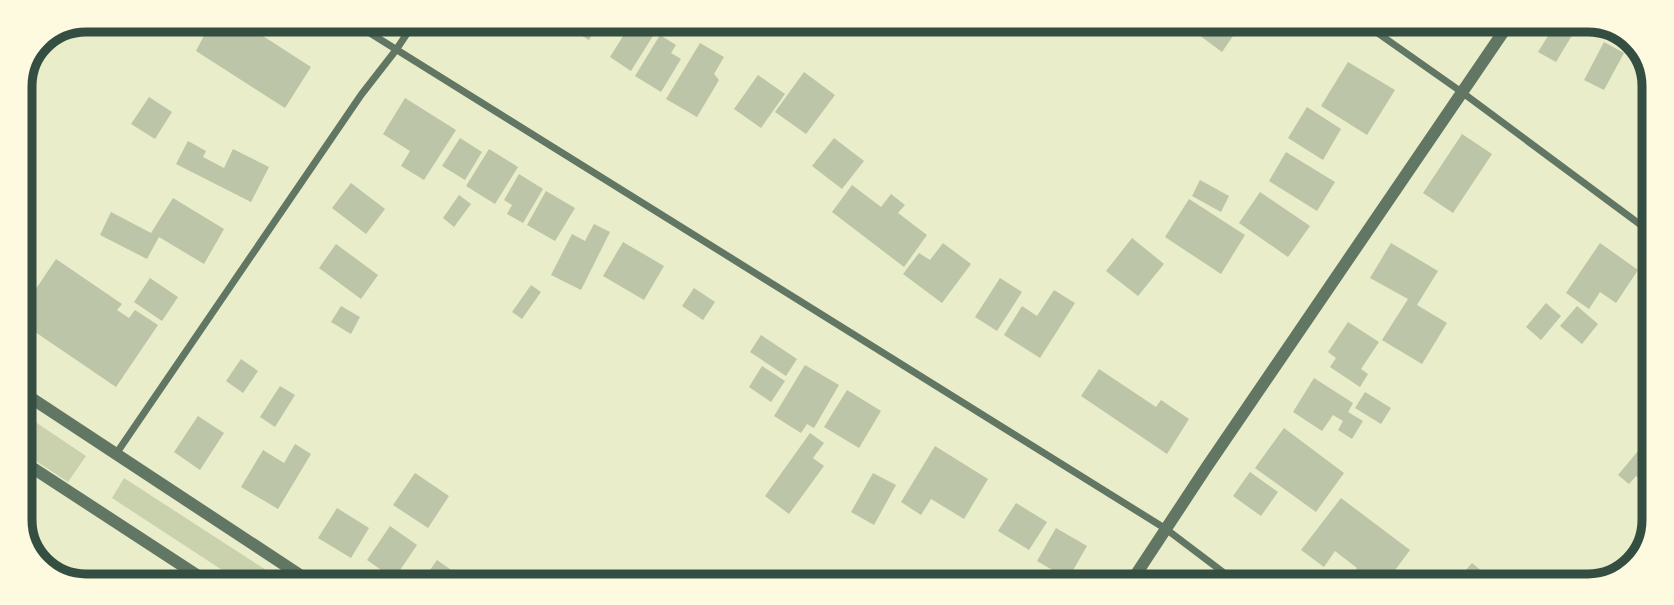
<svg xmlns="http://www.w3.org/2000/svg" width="1674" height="605" font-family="Montserrat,sans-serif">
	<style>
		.green { fill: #cad2ad }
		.building { fill: #bcc5a7 }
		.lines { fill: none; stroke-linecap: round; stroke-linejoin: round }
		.minor { stroke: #617663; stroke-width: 7 }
		.tertiary { stroke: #617663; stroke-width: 12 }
		.rim { fill: none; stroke: #344e41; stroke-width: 9 }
	</style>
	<rect width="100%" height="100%" fill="#e9edc9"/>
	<path class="green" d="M19,411L86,456L68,482L19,450Z
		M124,478L286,583H242L112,498Z"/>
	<path class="building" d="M212,20H257L252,29L311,67L285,108L196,51Z
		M555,20H600L589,40Z
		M633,20H639L656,31L631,71L610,57Z
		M1094,22H1109L1105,29Z
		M1136,22H1155L1150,30Z
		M1208,22H1240L1242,23L1222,52L1199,35Z
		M1556,23L1574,32L1556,62L1538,52Z
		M660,35L676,45L671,53L681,59L661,92L635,76Z
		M1604,42L1624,53L1604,90L1584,80Z
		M700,43L724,57L714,74L719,80L697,117L666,99Z
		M1348,62L1395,90L1367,135L1321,106Z
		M804,72L835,95L806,134L775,112Z
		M758,75L785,94L761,128L734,109Z
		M149,97L172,112L155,139L131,124Z
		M405,98L456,130L424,180L401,166L410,151L383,134Z
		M1307,107L1341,129L1323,160L1288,138Z
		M1654,118V142L1643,134Z
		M1462,134L1492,154L1453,213L1423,193Z
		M460,138L482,152L465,180L442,166Z
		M834,138L864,161L842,189L812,166Z
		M188,141L206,151L203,157L224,168L233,149L269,167L251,202L176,164Z
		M489,149L518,167L495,204L466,186Z
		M1286,152L1335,182L1317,211L1269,181Z
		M519,174L543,189L523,223L507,214L512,205L504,200Z
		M1200,180L1229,196L1221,212L1192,196Z
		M351,183L385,209L366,234L332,208Z
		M852,185L881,207L891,194L905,205L898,213L927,235L904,267L832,212Z
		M546,191L575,208L555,241L527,225Z
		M1260,192L1310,226L1288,257L1239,223Z
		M459,195L471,204L454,227L443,218Z
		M173,198L224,229L204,264L159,237L147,259L100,235L111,212L151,233Z
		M1189,199L1245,235L1221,274L1165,237Z
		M594,224L610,232L581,290L551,275L572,234L585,241Z
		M1132,238L1164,264L1138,296L1106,271Z
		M623,242L664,266L644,300L603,276Z
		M943,243L971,264L942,303L903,274L919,253L930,260Z
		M1391,243L1438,271L1417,305L1447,323L1422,364L1382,340L1408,299L1370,278Z
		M1600,243L1638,270L1616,303L1600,292L1589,309L1566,293Z
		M336,244L378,275L361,299L319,268Z
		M56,259L122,304L117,310L129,318L135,310L158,325L116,387L19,321V314Z
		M150,278L178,297L162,321L134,302Z
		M1000,278L1022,292L997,331L975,317Z
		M531,285L541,292L522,319L512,312Z
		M694,288L715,302L703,320L682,306Z
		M1054,290L1075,303L1040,358L1004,335L1022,306L1037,316Z
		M1546,303L1561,316L1541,340L1526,327Z
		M341,306L360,317L351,334L331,322Z
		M1577,306L1598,324L1582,344L1560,326Z
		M1348,322L1379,342L1361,369L1368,374L1360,387L1330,367L1336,358L1328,352Z
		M761,335L797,359L786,376L750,352Z
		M241,359L258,371L243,393L226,381Z
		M805,365L839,385L814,428L807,424L801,433L774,416Z
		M762,366L785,381L771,402L749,387Z
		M1099,369L1156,407L1161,400L1189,419L1167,454L1081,396Z
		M1314,378L1353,403L1348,412L1363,421L1352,439L1338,430L1343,421L1333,415L1322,431L1293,412Z
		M280,386L295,395L275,427L260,417Z
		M847,390L881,411L859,448L824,427Z
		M1365,392L1391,408L1381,424L1355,408Z
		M198,416L224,433L200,470L174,452Z
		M1284,428L1344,473L1316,512L1255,468Z
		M810,433L824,443L813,458L824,466L789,514L765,496Z
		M295,444L311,454L278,509L241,487L263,450L284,463Z
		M1643,445L1652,452V489L1636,476L1629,484L1618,475Z
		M935,446L988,479L964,519L931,499L921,515L901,502Z
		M1250,472L1278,492L1261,516L1233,496Z
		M415,473L449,496L428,528L393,505Z
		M873,473L896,485L874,525L851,512Z
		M19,496L27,501L19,512Z
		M1341,498L1410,550L1384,585H1344L1357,568L1335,551L1324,567L1301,550Z
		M1016,503L1047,522L1029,550L998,531Z
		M337,508L369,528L351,558L318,538Z
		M390,526L417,545L394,579L367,560Z
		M1056,528L1087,546L1068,579L1037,561Z
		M437,560L464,579L461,583H421Z
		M1472,563L1489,577L1482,586L1453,585Z
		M928,570L954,584H920Z
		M1398,573L1413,585H1389Z
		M470,574L485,583H464Z"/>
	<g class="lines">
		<path class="minor" d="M349,20L1166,529L1240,585
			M1362,22L1463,93L1653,234
			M1640,224L1654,207
			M116,454L361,95L396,50L416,20"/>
		<path class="tertiary" d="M19,390L312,583
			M19,459L209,583
			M1129,585L1206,468L1510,22"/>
	</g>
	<path d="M0 0H1674V605H0ZM86 32H1588A54 54 0 0 1 1642 86V520A54 54 0 0 1 1588 574H86A54 54 0 0 1 32 520V86A54 54 0 0 1 86 32Z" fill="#fefae0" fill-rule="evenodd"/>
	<path class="rim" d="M86 32H1588A54 54 0 0 1 1642 86V520A54 54 0 0 1 1588 574H86A54 54 0 0 1 32 520V86A54 54 0 0 1 86 32Z"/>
</svg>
